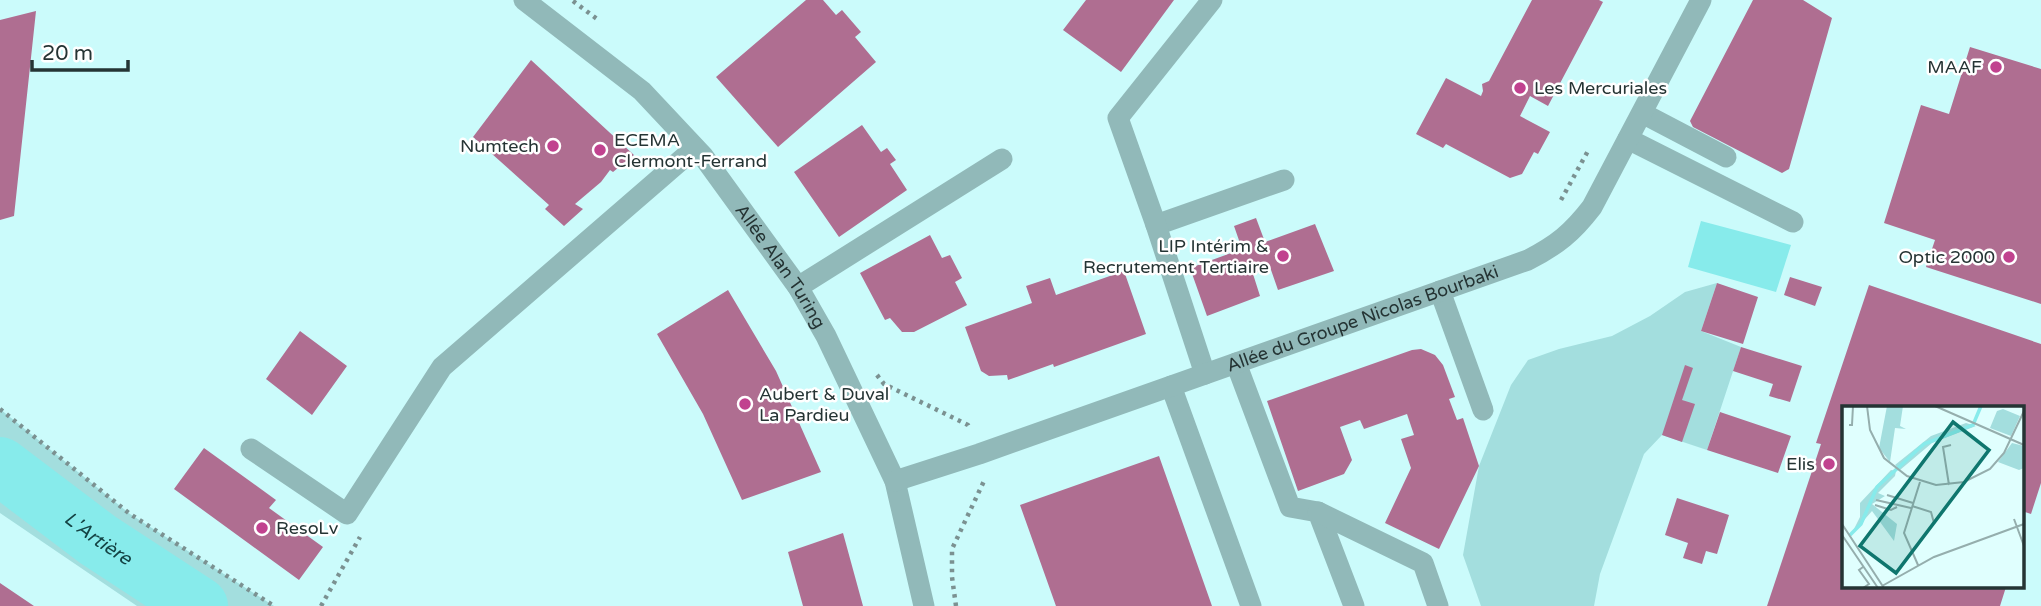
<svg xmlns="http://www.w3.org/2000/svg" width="2041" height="606" font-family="'Varela Round',sans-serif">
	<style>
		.built { fill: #cbfbfb; fill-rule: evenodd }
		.green { fill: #a3dede }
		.water { fill: #87ebeb }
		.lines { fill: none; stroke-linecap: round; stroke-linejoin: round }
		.river { stroke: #87ebeb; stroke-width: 58 }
		.building { fill: #af6e91 }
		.path { stroke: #7b9191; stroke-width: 4.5; stroke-dasharray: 3.5 5; stroke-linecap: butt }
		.minor { stroke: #91b9b9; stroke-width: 21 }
		.poi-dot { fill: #c1428f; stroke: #fff; stroke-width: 2.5 }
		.labels { text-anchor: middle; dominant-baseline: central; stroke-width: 5; stroke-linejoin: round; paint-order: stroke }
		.poi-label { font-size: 18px; fill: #253434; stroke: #fff; text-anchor: end }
		.street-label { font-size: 18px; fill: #253434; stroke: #fff }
		.water-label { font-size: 19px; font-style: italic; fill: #144344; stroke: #fff }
		.inset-river { fill: none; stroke: #87ebeb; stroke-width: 3.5 }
		.inset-road { fill: none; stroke: #95aead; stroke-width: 2 }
		.view { fill: #0f766e; fill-opacity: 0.15; stroke: #0f766e; stroke-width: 3.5 }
		.inset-edge { fill: none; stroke: #253434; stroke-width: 3.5 }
	</style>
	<rect width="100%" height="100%" fill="#e0fffe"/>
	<path class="built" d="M0,0H2041V606H0ZM1843,408H2022V587H1843Z"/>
	<path class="green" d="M1717,283L1701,331L1741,347L1707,450L1662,435L1644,454L1600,574L1594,606H1481L1463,555L1479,466L1511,385L1528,360L1559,349L1612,336L1650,316L1685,292Z
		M0,409L130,514L274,606H137L0,513Z"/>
	<path class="water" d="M1701,221L1791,245L1776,292L1688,267Z"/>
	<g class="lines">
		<path class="river" id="s1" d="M0,466L98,540L199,606"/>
	</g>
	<path class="building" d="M806,0H823L836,15L842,10L861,32L855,37L876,62L778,147L716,77Z
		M1086,0H1174L1121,72L1063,30Z
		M1532,0H1599L1603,2L1548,106L1530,96L1520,116L1550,132L1538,154L1534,152L1522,174L1510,178L1446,144L1443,148L1416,134L1446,78L1481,96L1483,91L1482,84L1489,81Z
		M1753,0H1803L1832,18L1789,169L1782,173L1693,127L1690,121Z
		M36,11L14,216L0,220V20Z
		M1970,47L2041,69V304L1926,267L1935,240L1884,223L1921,105L1949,114Z
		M531,60L634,155L613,172L610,170L601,182L575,204L583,209L564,226L545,209L549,205L473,137Z
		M862,125L881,152L887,148L896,160L890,164L907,190L839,237L794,172Z
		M1256,218L1265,242L1315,224L1334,271L1278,290L1270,267L1253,274L1260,296L1207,316L1190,268L1242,249L1234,226Z
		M930,235L942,258L950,255L962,278L955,282L967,305L914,332H902L890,318L885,320L860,273Z
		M1124,271L1146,334L1054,367L1053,364L1008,380L1007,375L989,376L981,371L965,327L1032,303L1026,286L1050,278L1056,295Z
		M1790,277L1822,287L1815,306L1784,295Z
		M1717,283L1758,297L1743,344L1701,331Z
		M1869,285L2041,344V483L2031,514L2022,511V408H1843V587H2006L2000,606H1767L1821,444L1816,443Z
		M728,290L776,371L821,472L742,500L703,414L657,334Z
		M300,331L347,366L312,415L266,379Z
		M1741,347L1802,366L1790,402L1769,396L1773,384L1733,371Z
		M1421,349L1435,355L1443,365L1455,397L1449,399L1457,420L1463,418L1479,466L1439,549L1385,523L1411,468L1401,439L1414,435L1407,414L1364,429L1360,420L1340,427L1352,460L1344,474L1298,491L1267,401L1412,350Z
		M1685,365L1693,368L1682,400L1695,404L1682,442L1662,435Z
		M1720,412L1791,436L1778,473L1707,450Z
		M204,448L276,500L269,508L323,547L299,580L174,489Z
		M1159,456L1212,606H1056L1020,505Z
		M1677,498L1729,515L1717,554L1706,551L1702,564L1683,558L1688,543L1665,535Z
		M843,533L863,606H803L788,552Z
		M0,583L34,606H0Z"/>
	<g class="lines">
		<path class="path" d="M573,1L597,19
			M1561,200L1589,149
			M877,375L884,384L968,425L970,429
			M0,409L130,514L274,606
			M321,606L360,537
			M956,606L952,577V549L984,481"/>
		<g class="minor">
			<path id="s2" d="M524,0L642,91L703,156L798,287L826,336L895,481L924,606"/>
			<path d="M1642,113L1726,157"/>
			<path d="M1628,139L1793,222"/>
			<path d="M1156,225L1284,180"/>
			<path d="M798,287L1002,159"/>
			<path d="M1440,291L1483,410"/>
			<path d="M1236,363L1290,507L1318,512L1354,606"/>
			<path d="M1205,374L1156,225L1118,118L1212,0"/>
			<path d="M1171,386L1251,606"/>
			<path d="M251,449L347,514L442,367L695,148"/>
			<path id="s3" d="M895,481L979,454L1528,260C1557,245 1572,233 1592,207L1701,0"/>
			<path d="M1318,512L1423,563L1438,606"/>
		</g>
	</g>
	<g class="poi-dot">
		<circle cx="1996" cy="67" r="7"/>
		<circle cx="1520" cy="88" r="7"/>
		<circle cx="553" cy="146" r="7"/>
		<circle cx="600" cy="150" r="7"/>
		<circle cx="1283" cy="256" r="7"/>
		<circle cx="2009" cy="257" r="7"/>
		<circle cx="745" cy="404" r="7"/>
		<circle cx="1829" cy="464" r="7"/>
		<circle cx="262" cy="528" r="7"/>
	</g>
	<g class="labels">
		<g class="poi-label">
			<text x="1982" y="67">MAAF</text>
			<text x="1534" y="88" text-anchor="start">Les Mercuriales</text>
			<text x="614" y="140" text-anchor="start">ECEMA<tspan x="614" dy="21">Clermont-Ferrand</tspan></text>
			<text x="539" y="146">Numtech</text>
			<text x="1269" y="246">LIP Intérim &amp;<tspan x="1269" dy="21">Recrutement Tertiaire</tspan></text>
			<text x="1995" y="257">Optic 2000</text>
			<text x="759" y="394" text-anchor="start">Aubert &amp; Duval<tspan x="759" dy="21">La Pardieu</tspan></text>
			<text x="1815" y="464">Elis</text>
			<text x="276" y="528" text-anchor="start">ResoLv</text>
		</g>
		<g class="street-label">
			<text stroke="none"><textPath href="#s2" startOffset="373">Allée Alan Turing</textPath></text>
			<text stroke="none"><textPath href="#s3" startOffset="495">Allée du Groupe Nicolas Bourbaki</textPath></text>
		</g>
		<g class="water-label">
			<text stroke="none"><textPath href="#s1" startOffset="122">L'Artière</textPath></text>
		</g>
	</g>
	<g transform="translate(1842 406)">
		<rect width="182" height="182" fill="#e0fffe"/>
		<path d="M45,0H61L58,20L64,23L53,22L48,56L37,42ZM161,3L178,10L169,30L148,22L155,5ZM124,17L134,20L90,37L58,64L53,59L89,30ZM170,37L182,40V62L177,64L156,56ZM49,64L54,65L53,70L36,87L43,90L30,98L55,118L52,135L30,105L9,129L18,111V97Z" fill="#a3dede"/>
		<path class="inset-river" d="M8,129L19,118L35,81L82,38L131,19L139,0"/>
		<path class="inset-road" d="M25,0L28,24L42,52L65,70L94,79L122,76L148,63L162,47L182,5M93,0L182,39M7,19H10L11,0M107,79L101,41L109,39M45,89L71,97M34,94L69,102M33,99L49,104L55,101M70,100L89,106L92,117M172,113L182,140M0,118L42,182M0,129L36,182M76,159L62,127L78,76M40,180L92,151L182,118M21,182L27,178L17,164L21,161"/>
		<path class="view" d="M111,16L147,44L54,167L18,140Z"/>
		<rect width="182" height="182" class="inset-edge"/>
	</g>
	<path d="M32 60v10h96v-10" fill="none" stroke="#253434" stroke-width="3.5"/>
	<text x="42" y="60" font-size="21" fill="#253434" stroke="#ffffff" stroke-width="5" paint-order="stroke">20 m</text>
</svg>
